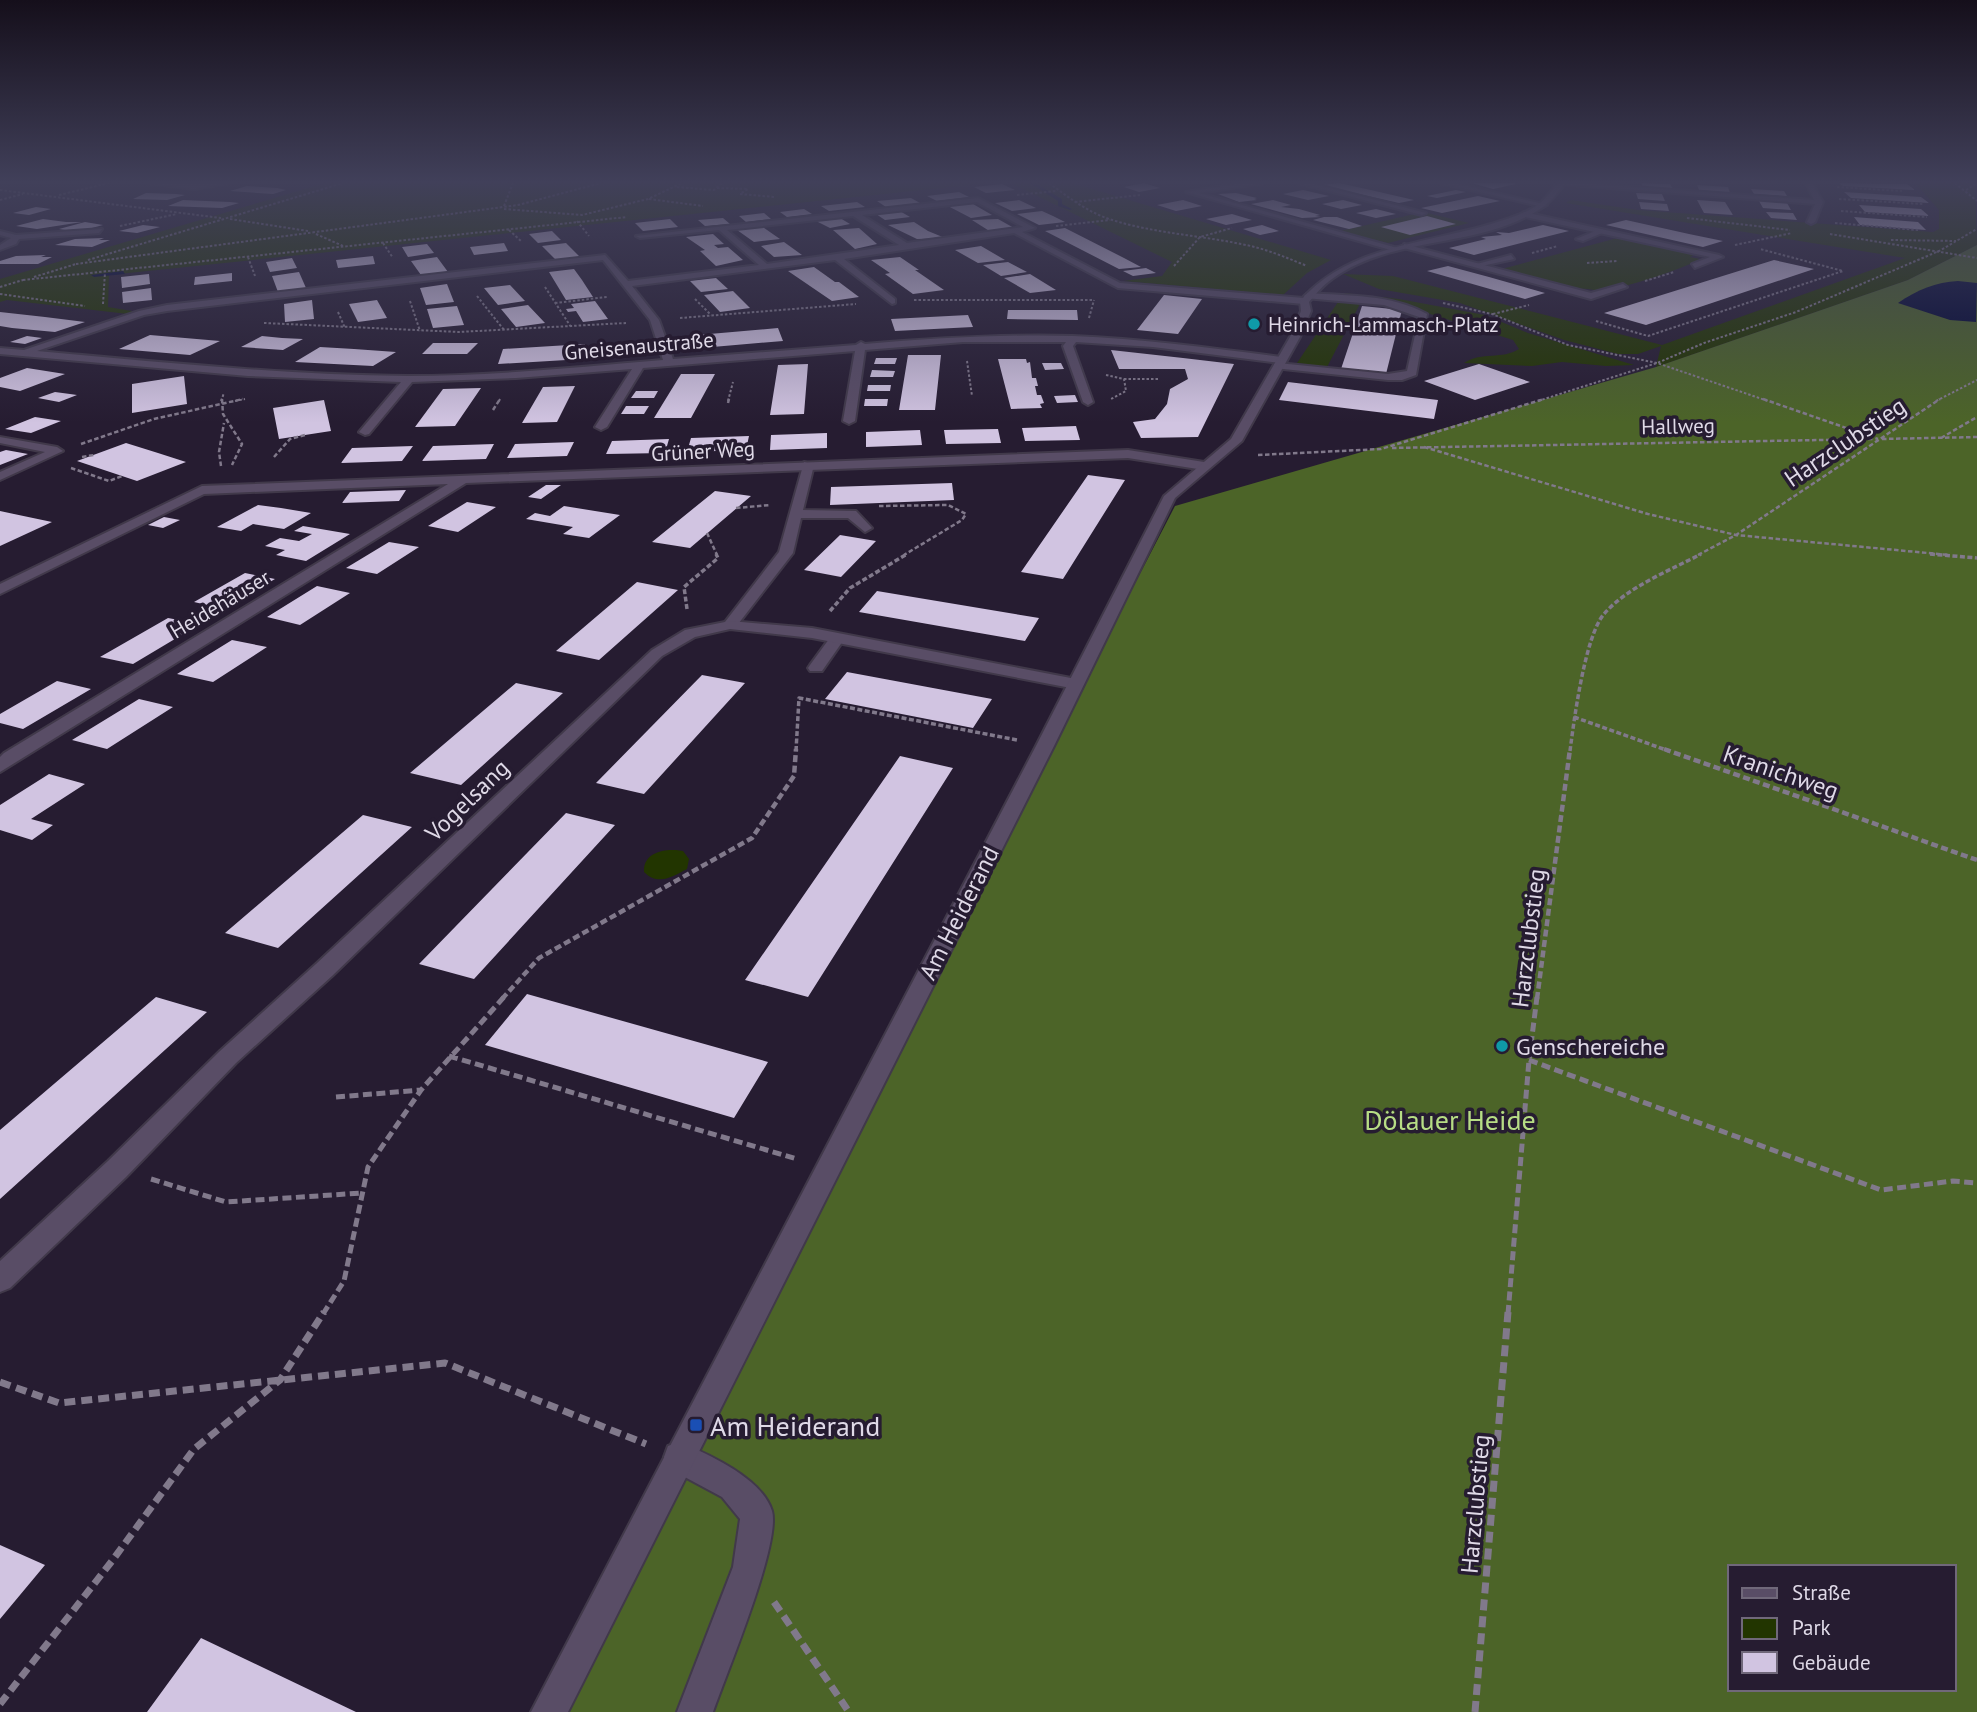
<svg xmlns="http://www.w3.org/2000/svg" width="1977" height="1712" font-family="'PT Sans',sans-serif">
	<style>
		.green { fill: #223500 }
		.forest { fill: #4c6428; fill-rule: evenodd }
		.water { fill: #000634 }
		.lines { fill: none; stroke-linecap: round; stroke-linejoin: round }
		.stream { fill: #000634; fill-rule: evenodd }
		.building { fill: #d1c4e1 }
		.service-casing { stroke: #41394a; stroke-width: 4 }
		.minor-casing { stroke: #41394a; stroke-width: 4 }
		.tertiary-casing { stroke: #41394a; stroke-width: 4 }
		.path-far5 { stroke: #81798b; stroke-width: 2; stroke-dasharray: 2.5 2; stroke-linecap: butt }
		.path-far4 { stroke: #81798b; stroke-width: 2.5; stroke-dasharray: 4.5 2.5; stroke-linecap: butt }
		.path-far3 { stroke: #81798b; stroke-width: 3.5; stroke-dasharray: 5 2.5; stroke-linecap: butt }
		.path-far2 { stroke: #81798b; stroke-width: 4.5; stroke-dasharray: 7 3.5; stroke-linecap: butt }
		.path-far1 { stroke: #81798b; stroke-width: 5; stroke-dasharray: 9 4.5; stroke-linecap: butt }
		.path { stroke: #81798b; stroke-width: 7; stroke-dasharray: 11 6; stroke-linecap: butt }
		.service { fill: #594d66; fill-rule: evenodd }
		.minor { fill: #594d66; fill-rule: evenodd }
		.tertiary { fill: #594d66; fill-rule: evenodd }
		.culture-dot { fill: #0f9aa8; stroke: #261c31; stroke-width: 2.5 }
		.transit-dot { fill: #1a4fb4; stroke: #261c31; stroke-width: 2.5 }
		.labels { text-anchor: middle; dominant-baseline: central; stroke-width: 7; stroke-linejoin: round; paint-order: stroke }
		.far-poi-label { font-size: 21px; fill: #dfd9e7; stroke: #261c31; text-anchor: start }
		.far-street-label { font-size: 21px; fill: #dfd9e7; stroke: #261c31 }
		.street-label { font-size: 24px; fill: #dfd9e7; stroke: #261c31 }
		.poi-label { font-size: 24px; fill: #dfd9e7; stroke: #261c31; text-anchor: start }
		.near-park-label { font-size: 28px; fill: #b7dd85; stroke: #261c31 }
		.near-poi-label { font-size: 28px; fill: #dfd9e7; stroke: #261c31; text-anchor: start }
	</style>
	<rect width="100%" height="100%" fill="#261c31"/>
	<path class="green" d="M325,183H989L109,275L108,307L138,312L128,314L7,300L0,302V279Z
		M1011,183H1072L1331,260L1307,273L1283,295L1123,281L1162,276L1172,262Z
		M1915,183H1975L1977,245L1908,280L1656,367L1661,346L1638,354H1618L1564,340L1460,303L1379,289L1343,274L1393,276L1662,345L1905,258L1566,203L1571,200L1638,210L1933,232L1939,229V210Z
		M1423,212L1469,223L1388,243L1340,231Z
		M1621,237L1695,254L1690,257L1700,259C1683,269 1618,291 1599,290C1590,290 1586,287 1577,290L1502,269Z
		M1344,293L1399,299L1485,315L1528,333L1634,365L1606,366L1562,362L1532,366L1464,363C1482,351 1502,360 1519,349L1513,340L1424,312L1361,302L1327,367L1297,363Z
		M676,850L683,851L689,859L687,869C672,877 658,886 644,872C643,854 661,849 676,850Z"/>
	<path class="forest" d="M1977,245V1712H551L1175,506L1656,367L1908,280ZM1730,1567H1954V1689H1730Z"/>
	<path class="water" d="M1958,281L1977,283L1976,322L1950,320L1898,303C1917,290 1936,282 1958,281Z"/>
	<g class="lines">
		<path class="stream" d="M1030,183H1035L1062,199V204L1072,209L1070,210L1058,206V201Z
			M123,271L125,274L94,277L91,275Z"/>
	</g>
	<path class="building" d="M1144,183L1160,188L1139,192L1124,187Z
		M1339,183L1375,191L1414,200L1399,203L1320,185Z
		M1472,183H1515L1516,184L1493,189Z
		M1641,183L1670,184L1673,189L1643,187Z
		M1839,183L1907,184L1915,190L1843,186Z
		M1002,184L1015,190L986,193L974,187Z
		M1697,185L1728,187L1730,193L1699,190Z
		M247,186L277,188L286,190L273,194L230,191Z
		M1751,189L1784,191L1787,196L1754,194Z
		M1303,190L1329,196L1308,200L1283,194Z
		M1456,190L1466,192L1437,198L1427,196Z
		M959,192L969,197L937,201L927,196Z
		M1844,192L1921,197L1929,203L1851,198Z
		M146,193L176,194L185,195L167,200L133,199Z
		M1236,193L1257,198L1254,199L1257,200L1239,202L1218,194Z
		M1636,193L1662,194L1665,201L1638,199Z
		M1478,196L1500,201L1442,213L1421,208Z
		M911,198L920,203L886,207L877,201Z
		M183,200L230,202L239,203L222,208L168,206Z
		M1019,200L1036,208L1012,211L995,203Z
		M1183,200L1202,206L1176,211L1157,205Z
		M1273,200L1291,205L1281,207L1299,209L1320,215L1315,216L1321,217L1302,218L1251,204Z
		M1343,200L1362,205L1341,209L1322,204Z
		M1697,200L1725,202L1733,215L1704,213Z
		M1759,201L1787,203L1791,210L1763,208Z
		M857,202L865,207L829,211L821,206Z
		M1639,202L1667,204L1669,211L1641,209Z
		M973,204L992,215L971,218L946,205Z
		M1859,205L1921,209L1929,216L1865,212Z
		M36,207L51,209L29,215L13,213Z
		M804,209L812,214L787,217L780,212Z
		M1376,209L1396,214L1376,218L1356,213Z
		M898,210L910,217L885,220L876,214Z
		M1042,211L1053,216L1065,222L1039,225L1017,214Z
		M1766,212L1793,213L1797,220L1771,218Z
		M764,213L771,219L746,222L739,216Z
		M1232,214L1252,220L1226,225L1206,219Z
		M1427,216L1456,224L1410,235L1381,227Z
		M1324,217H1337L1362,226L1349,229L1313,220Z
		M1854,217L1918,222L1926,230L1860,225Z
		M723,218L730,224L705,226L698,220Z
		M840,218L850,224L830,228L814,220Z
		M43,219L66,222H82L37,229L16,226Z
		M670,219L678,227L643,231L635,223Z
		M998,219L1014,228L991,232L972,220Z
		M1626,220L1689,234L1723,241L1703,247L1606,225Z
		M85,222L103,225L77,232L59,229Z
		M914,222L928,231L945,238L917,239L888,225Z
		M143,225L160,227L137,233L119,231Z
		M760,225L780,239L754,242L737,230Z
		M1262,225L1279,231L1260,235L1243,229Z
		M1543,225L1569,231L1474,255L1449,248L1486,239L1481,237L1502,235L1496,232L1509,233Z
		M859,228L877,244L855,249L833,230Z
		M1065,228L1124,258L1141,267L1119,269L1045,231Z
		M552,231L561,240L538,243L529,234Z
		M713,234L724,244L714,245L718,248L728,247L743,260L716,266L700,251L705,250L686,237Z
		M104,238L99,240H110L92,247L55,245L75,239Z
		M784,242L802,255L774,257L761,246Z
		M504,243L508,251L474,255L470,247Z
		M566,243L580,257L556,260L542,246Z
		M427,244L434,253L408,257L402,247Z
		M981,246L1005,260L978,263L955,250Z
		M46,255L41,257H52L38,264H0V261L16,256Z
		M373,256L375,264L338,268L336,260Z
		M437,257L448,272L421,275L411,261Z
		M900,257L919,270H915L944,290L913,294L885,274L890,273L871,260Z
		M292,258L297,268L270,272L266,262Z
		M1774,260L1814,269L1646,325L1604,313Z
		M1008,262L1027,272L1001,276L983,265Z
		M1448,266L1489,277L1545,293L1525,299L1427,271Z
		M814,267L835,282H839L859,297L832,301L788,271Z
		M1146,268L1156,273L1133,276L1123,271Z
		M574,269L582,280L593,297L566,300L549,272Z
		M299,272L306,288L278,292L272,276Z
		M232,273V281L194,285L195,277Z
		M149,274L150,284L122,288L121,277Z
		M1030,274L1056,290L1030,293L1004,278Z
		M716,278L728,289L701,292L690,281Z
		M447,284L454,302L426,305L420,288Z
		M510,285L525,301L498,305L484,288Z
		M151,288L152,300L123,303L122,292Z
		M733,291L750,308L720,312L704,295Z
		M1164,295L1202,299L1178,334L1137,330Z
		M312,300L314,319L285,322L284,304Z
		M377,300L387,318L358,322L349,304Z
		M595,301L608,319L583,322L576,311L568,312L566,309L574,308L571,304Z
		M528,305L545,323L516,327L501,309Z
		M457,306L464,325L433,328L427,309Z
		M1362,306L1402,310L1386,374L1341,369Z
		M1008,310H1077L1078,320L1007,319Z
		M0,312L45,317L85,322L55,332L12,328L0,326Z
		M968,315L973,327L895,331L891,319Z
		M778,328L783,341L701,348L698,335Z
		M150,335L220,341L190,355L119,349Z
		M27,336L42,338L25,344L10,342Z
		M262,336L282,338L303,339L283,350L241,347Z
		M433,343H478L467,354H422Z
		M585,344L583,359L498,364L503,349Z
		M320,347L354,349L396,352L373,366L295,362Z
		M1111,350L1183,358L1234,364L1198,437L1141,438L1133,422L1155,419L1167,404L1170,389L1188,379L1185,369H1119Z
		M908,355H941L935,410H899Z
		M876,358H897L895,364H874Z
		M998,359H1026L1027,363L1030,362L1032,378H1036L1038,386H1035L1037,395H1041L1044,403L1040,404L1042,408L1011,409Z
		M1042,363H1061L1064,369L1045,370Z
		M808,364L804,414L770,415L778,365Z
		M1479,364L1530,382L1475,400L1424,381Z
		M27,368L65,374L20,391L0,387V378Z
		M872,370L895,371L893,377H870Z
		M681,374H715L691,418H654Z
		M184,376L187,404L132,413V384Z
		M1288,382L1438,400L1434,419L1279,400Z
		M868,385H891L890,391H867Z
		M575,386L557,422L522,423L543,387Z
		M481,388L455,426L415,427L443,389Z
		M636,391H658L654,398H631Z
		M55,392L70,394L77,395L59,402L38,398Z
		M1075,395L1078,402L1057,403L1054,396Z
		M865,399H888L887,406H864Z
		M324,400L331,431L279,439L273,408Z
		M626,406H649L644,414H621Z
		M35,417L61,421L31,433L5,429Z
		M1076,426L1080,440L1025,441L1022,428Z
		M998,429L1001,443L946,444L944,430Z
		M920,430L922,445L866,447V432Z
		M827,433V448L770,450L771,435Z
		M749,436L746,450L687,452L691,438Z
		M669,439L665,453L606,454L612,441Z
		M574,442L567,456L507,458L515,444Z
		M126,443L158,453L186,462L137,481L77,461Z
		M494,444L486,459L422,461L433,446Z
		M413,446L402,461L341,463L352,448Z
		M6,450L28,454L0,465V452Z
		M1088,475L1125,480L1063,579L1021,572Z
		M952,483L954,500L830,505L831,487Z
		M546,485H561L541,499L528,497Z
		M406,490L399,501L342,503L350,492Z
		M715,491L751,496L690,548L652,542Z
		M467,502L496,507L458,532L428,526Z
		M258,505L281,508L311,513L284,529L253,524L241,531L217,527Z
		M564,506L595,511L620,515L589,538L563,534L573,527L526,519L535,513L550,516Z
		M0,511L14,514L52,522L0,546Z
		M164,517L180,520L163,528L148,525Z
		M303,526L350,534L306,561L276,555L285,550L265,546L280,538L299,541L312,534L294,531Z
		M840,535L876,541L841,577L804,570Z
		M389,542L419,547L377,574L346,568Z
		M245,573L275,579L224,609L194,602Z
		M637,582L678,590L599,660L556,651Z
		M317,586L350,593L300,625L267,617Z
		M877,591L1039,618L1025,641L859,612Z
		M168,618L200,624L133,664L100,657Z
		M232,640L267,647L213,682L177,674Z
		M847,672L992,699L973,728L825,699Z
		M702,675L745,683L644,794L596,783Z
		M57,681L91,689L23,729L0,723V714Z
		M516,683L563,693L461,785L410,773Z
		M139,699L173,707L107,749L72,740Z
		M900,756L953,768L808,997L745,980Z
		M49,774L85,784L31,819L53,825L32,840L0,830V805Z
		M566,813L615,825L474,979L419,964Z
		M363,815L412,827L278,948L225,933Z
		M527,994L768,1062L734,1118L485,1045Z
		M156,997L207,1012L0,1199V1130Z
		M0,1545L45,1565L0,1619Z
		M201,1638L356,1712H147Z"/>
	<g class="lines">
		<g class="service-casing">
			<path id="service" d="M1600,229L1607,231L1583,241L1576,239Z
				M1511,255L1514,259L1477,267L1473,265Z
				M1308,293C1348,296 1391,294 1427,314L1416,375L1402,380H1388L1274,368V364L1278,363L1388,374L1407,371L1419,317L1384,305L1305,298L1304,296Z
				M804,462L814,465L803,510L856,511L872,528L865,532L848,518H801L793,553L735,628H725L723,625L725,622L779,552Z
				M837,633L845,638L822,671H810L808,668L810,665L832,635Z
				M679,1442C708,1454 762,1478 772,1511C781,1544 726,1674 713,1712H677L733,1567L740,1519L722,1497L668,1468L664,1457L668,1446Z"/>
		</g>
		<g class="minor-casing">
			<path id="minor" d="M149,183H229L194,189Z
				M1243,183H1264L1199,193L1401,249L1394,251L1186,192Z
				M1298,183H1310L1426,213L1422,215Z
				M1441,183H1454L1547,205L1543,207Z
				M1579,183L1814,200L1806,183H1812L1823,202L1815,222L1811,224L1807,222L1815,204L1559,184Z
				M978,198L1035,228L1022,232L1120,283L1304,298L1308,301L1304,304L1118,288L1014,233L844,259L895,299V303L892,304L835,260L632,286L659,320L673,359L856,345L861,342L865,344C935,338 1004,334 1073,336C1143,339 1212,348 1281,357L1286,360L1281,363L1153,347L1076,342L1073,346L1093,402L1088,405L1083,402L1063,346L1066,342H963L865,350L855,421L849,424L843,421L855,351L643,368L607,427L601,430L595,427L632,369L516,378L412,382L369,434L365,435L359,432L401,382L248,376L0,354V348L24,350L139,311L167,305L605,255L628,281L759,265L719,230L640,238L636,236ZM977,202L1023,227L907,243L862,215ZM853,216L899,245L767,264L727,230ZM603,260L650,320L663,360C578,367 493,376 408,376C284,375 160,362 37,351L144,315L167,311Z
				M1524,212L1719,255L1723,257L1695,268L1692,264L1710,257L1521,216Z
				M102,229L99,233L19,239L16,244L0,250V245L11,238L0,235V231L16,235Z
				M1404,244L1591,293L1623,284L1627,287L1591,299L1404,248Z
				M0,437L57,447L63,451L0,480V472L45,452L0,443Z
				M1128,450L1204,462L1210,466L1204,470L1128,458L466,483L0,772V757L4,753L448,484L204,494L0,594V584L202,486Z
				M730,621L812,628L1076,679L1084,684L1076,689L812,638L730,629L695,637L662,656L332,976L236,1063L126,1177L10,1288L0,1292V1261L108,1161L220,1051L316,964L652,650L685,630Z"/>
		</g>
		<g class="tertiary-casing">
			<path id="tertiary" d="M1558,183H1565C1559,191 1552,201 1543,207C1481,250 1393,234 1332,279C1323,285 1316,294 1309,302L1311,311L1300,337L1242,441L1175,498L1054,746L568,1712H531L1036,746L1164,496L1231,439L1290,337L1301,311L1300,301C1348,246 1424,244 1491,224C1507,219 1526,214 1540,203C1547,198 1552,189 1558,183Z"/>
		</g>
		<path class="path-far5" d="M1049,183C1068,197 1086,211 1109,219C1152,233 1197,235 1241,244C1264,248 1285,257 1307,266
			M1955,183L1977,201
			M677,187L714,190L722,183
			M1837,187L1902,191
			M717,188L748,189L740,194L775,197
			M0,190L221,218
			M1966,190L1977,183
			M59,195L109,183
			M1017,195L1056,191
			M649,199L703,206
			M1839,199L1923,204
			M0,200L23,194
			M1075,202L1140,195
			M504,206L513,183
			M504,209L582,215L648,199L682,183
			M1841,211L1927,217
			M1687,218L1790,230
			M230,219L308,231
			M577,221L589,236
			M1835,223L1918,230
			M120,226L177,214
			M1056,226L1110,220
			M509,230L522,242
			M316,234L343,246
			M1830,234L1977,258
			M1891,240L1956,241
			M383,243L393,258
			M1735,245L1792,233
			M1532,253L1558,246
			M248,257L255,276
			M88,260L343,183
			M1587,263L1617,261
			M76,264L518,205L601,183
			M1174,266L1200,237L1232,228
			M34,277L76,264
			M23,280L627,217
			M1645,281L1674,272
			M0,287L23,280
			M545,287L571,327
			M0,294L85,306
			M477,296L504,330
			M695,299L711,315
			M914,300H1094
			M410,301L420,331
			M555,303L607,297
			M1443,303L1492,314L1568,345L1657,363L1768,401
			M103,304L105,272
			M338,312L345,328
			M1493,314L1529,305
			M680,318L856,304
			M1089,318L1094,300
			M1596,321L1648,336L1843,271L1760,249
			M264,323L459,332L626,323
			M967,361L972,396
			M1106,375L1124,379L1126,391L1111,399
			M1124,379H1159
			M221,401L224,393
			M235,401L245,399
			M499,401L500,399
			M728,401L733,382
			M1538,401L1657,363L1704,343L1796,312L1939,251L1977,229
			M1936,401L1977,380"/>
		<path class="path-far4" d="M222,399L223,414L242,444L232,465
			M1763,399L1878,439
			M728,403L729,399
			M493,410L500,399
			M1941,438L1977,417
			M1882,439L1977,437
			M81,444L154,419L243,399
			M1424,447L1648,514L1736,535L1949,555
			M1392,448L1873,439
			M1258,455L1381,449L1544,399
			M82,457L94,455
			M274,457L290,439L305,435
			M221,466L219,452L224,423
			M71,468L109,481L122,476
			M879,506L948,505L966,514L962,520L904,555
			M736,508L770,505
			M707,533L717,555
			M1698,555L1736,535L1940,399"/>
		<path class="path-far3" d="M1930,554L1977,558
			M687,609L684,587L718,558L716,554
			M830,611L850,588L907,554
			M1574,717L1669,751
			M796,751L799,698L1017,740
			M1570,751C1574,720 1585,636 1604,614C1627,587 1671,570 1701,554"/>
		<path class="path-far2" d="M1664,749L1977,860
			M502,999L539,958L752,838L794,776L796,749
			M1537,999L1570,749"/>
		<path class="path-far1" d="M449,1056L797,1159
			M1529,1060L1881,1190L1953,1181L1977,1183
			M336,1097L421,1090
			M151,1179L226,1202L362,1193
			M323,1314L344,1281L368,1167L421,1090L504,997
			M1508,1314L1529,1060L1537,997"/>
		<path class="path" d="M0,1382L59,1403L445,1363L646,1444
			M774,1602L849,1712
			M0,1704L112,1561L194,1449L280,1380L324,1312
			M1475,1712L1508,1312"/>
		<use href="#service" class="service"/>
		<use href="#minor" class="minor"/>
		<use href="#tertiary" class="tertiary"/>
	</g>
	<linearGradient id="sky" x2="0" y2="1"><stop stop-color="#150f1b"/><stop offset="0.43" stop-color="#41405a"/><stop offset="1" stop-color="#41405a" stop-opacity="0"/></linearGradient>
	<rect width="1977" height="423" fill="url(#sky)"/>
	<g class="culture-dot">
		<circle cx="1254" cy="324" r="7"/>
		<circle cx="1502" cy="1046" r="7"/>
	</g>
	<rect class="transit-dot" x="689" y="1418" width="14" height="14" rx="3.5"/>
	<g class="labels">
		<g class="far-poi-label">
			<text x="1268" y="324">Heinrich-Lammasch-Platz</text>
		</g>
		<g class="far-street-label">
			<text transform="translate(639 346) rotate(-5)">Gneisenaustraße</text>
			<text transform="translate(1678 426) rotate(-1)">Hallweg</text>
			<text transform="translate(703 451) rotate(-3)">Grüner Weg</text>
			<text transform="translate(220 604) rotate(-31)">Heidehäuser</text>
		</g>
		<g class="street-label">
			<text transform="translate(1845 442) rotate(-34)">Harzclubstieg</text>
			<text transform="translate(1781 772) rotate(19)">Kranichweg</text>
			<text transform="translate(467 800) rotate(-44)">Vogelsang</text>
			<text transform="translate(959 913) rotate(-63)">Am Heiderand</text>
			<text transform="translate(1528 938) rotate(-83)">Harzclubstieg</text>
			<text transform="translate(1475 1504) rotate(-85)">Harzclubstieg</text>
		</g>
		<g class="poi-label">
			<text x="1516" y="1046">Genschereiche</text>
		</g>
		<g class="near-park-label">
			<text x="1450" y="1119">Dölauer Heide</text>
		</g>
		<g class="near-poi-label">
			<text x="710" y="1425">Am Heiderand</text>
		</g>
	</g>
	<rect x="1728" y="1565" width="228" height="126" fill="#261c31" stroke="#70687a" stroke-width="2"/>
	<rect x="1742" y="1588" width="35" height="10" fill="#594d66" stroke="#70687a" stroke-width="2"/>
	<text x="1792" y="1600" font-size="21" fill="#dfd9e7">Straße</text>
	<rect x="1742" y="1618" width="35" height="21" fill="#223500" stroke="#70687a" stroke-width="2"/>
	<text x="1792" y="1635" font-size="21" fill="#dfd9e7">Park</text>
	<rect x="1742" y="1652" width="35" height="21" fill="#d1c4e1" stroke="#70687a" stroke-width="2"/>
	<text x="1792" y="1670" font-size="21" fill="#dfd9e7">Gebäude</text>
</svg>
